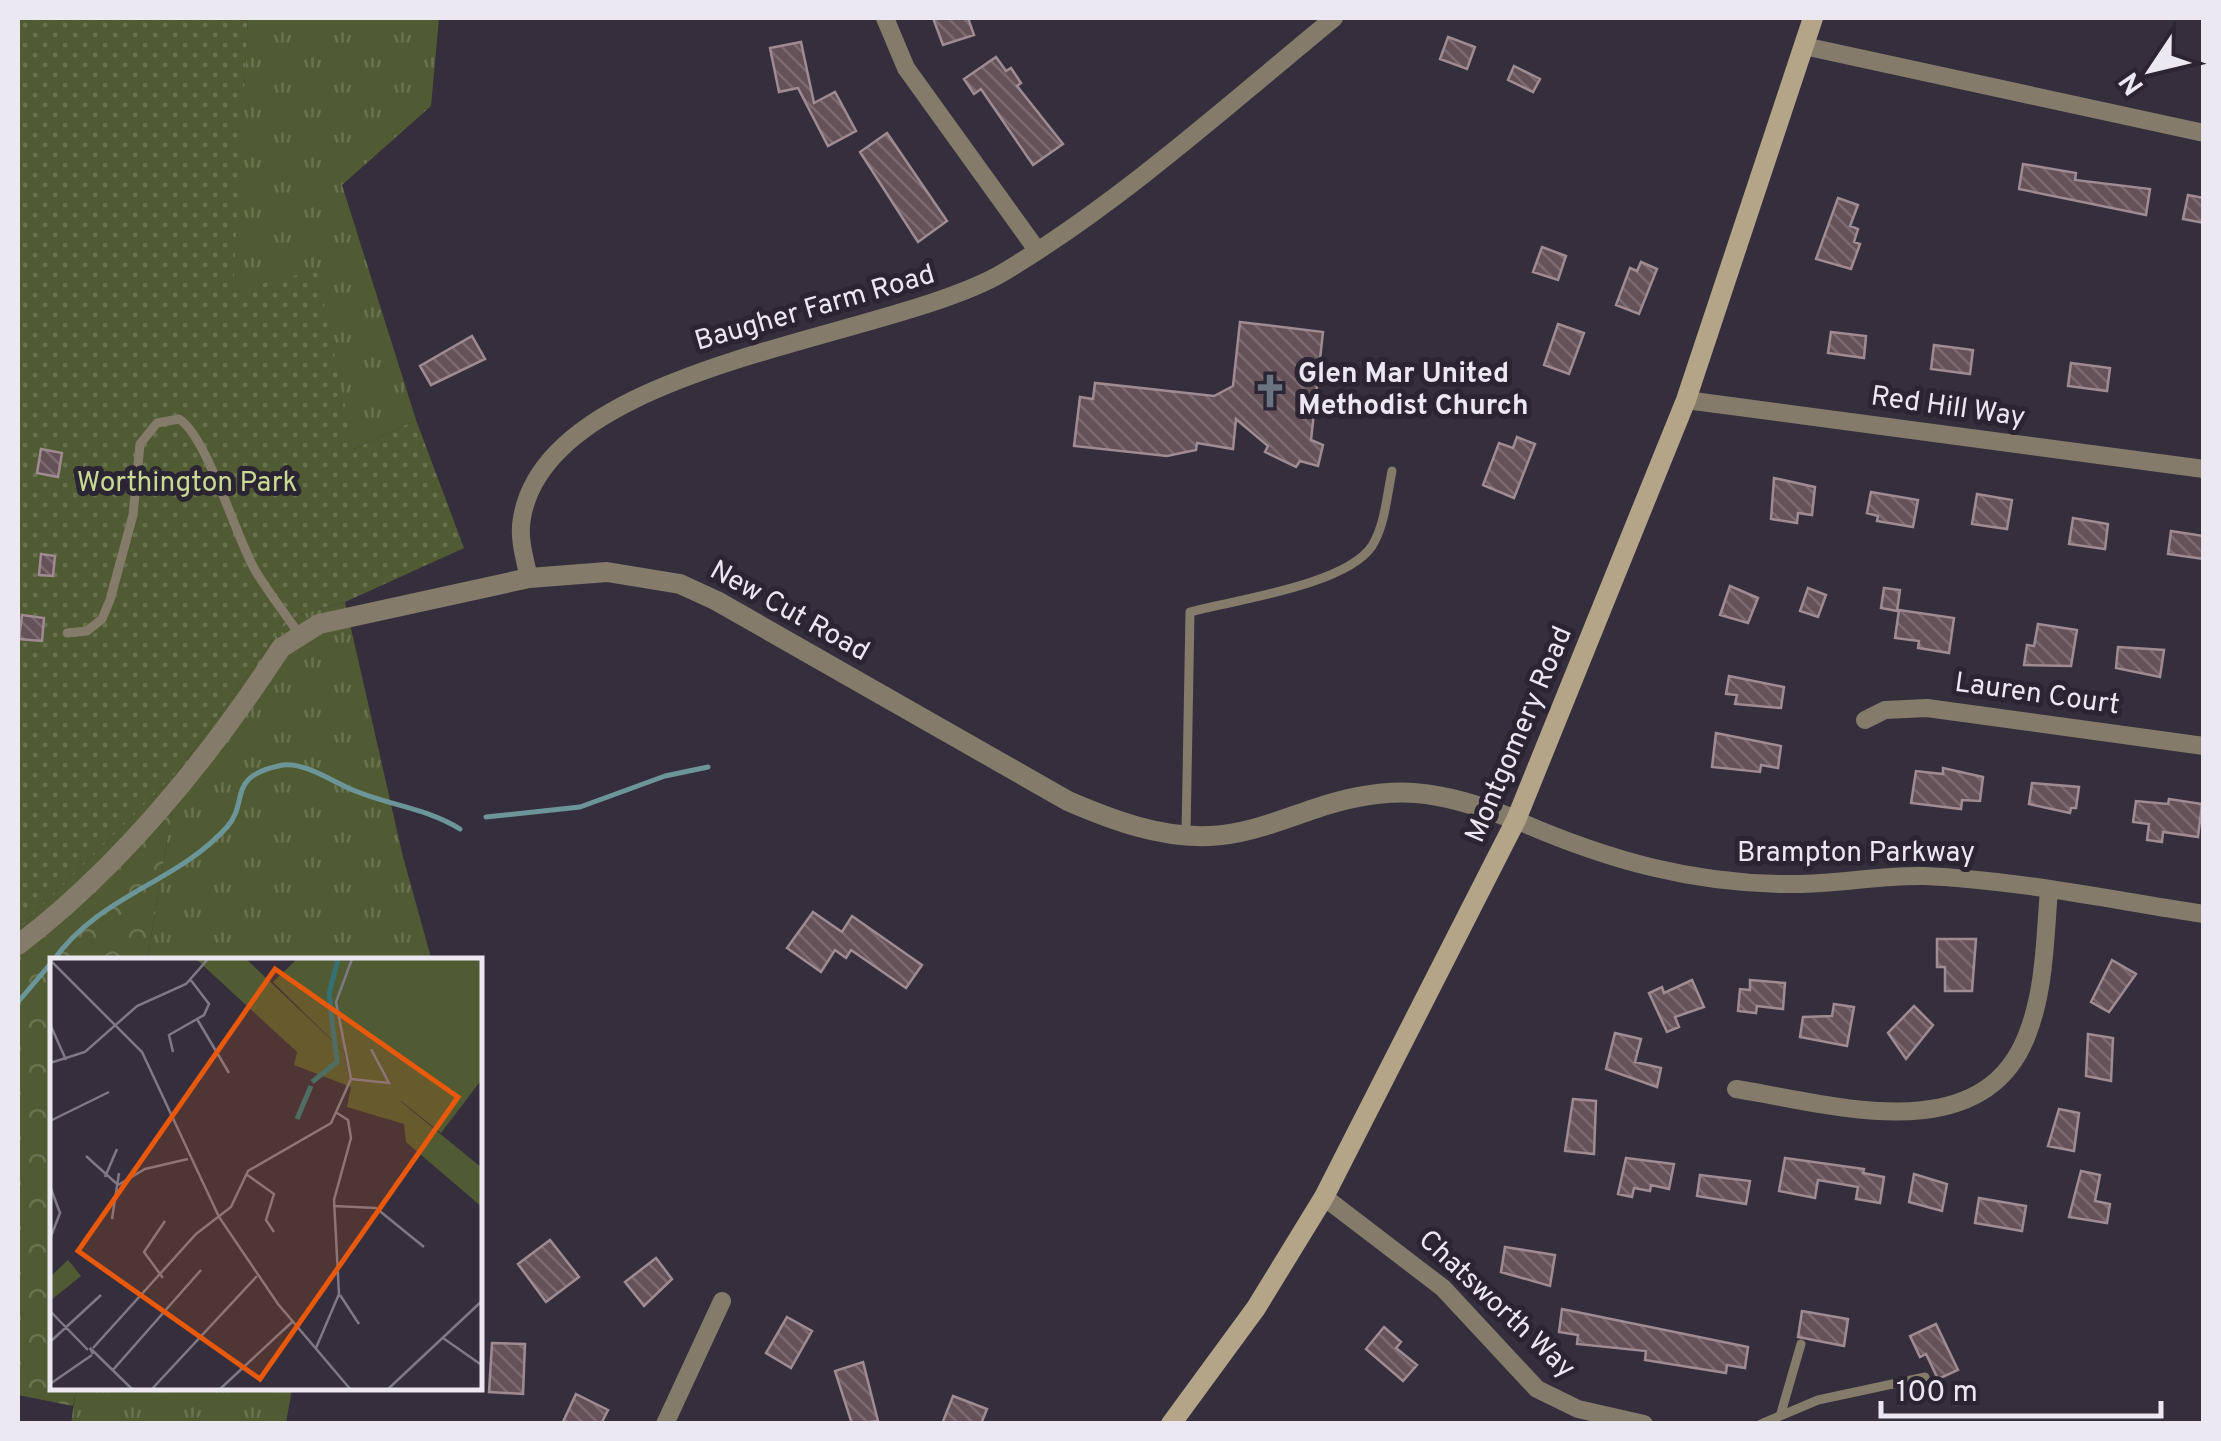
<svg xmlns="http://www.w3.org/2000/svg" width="2221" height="1441" font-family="Overpass,sans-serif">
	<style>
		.grass { fill: url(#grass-tufts) }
		.forest { fill: url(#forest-crowns) }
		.park { fill: url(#park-dots) }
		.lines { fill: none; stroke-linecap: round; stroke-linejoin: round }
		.stream { stroke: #6b9599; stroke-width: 5 }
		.building { fill: url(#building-back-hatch); stroke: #9f8b91; stroke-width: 2.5 }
		.service { stroke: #857b6a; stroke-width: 9 }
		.minor { stroke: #857b6a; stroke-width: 18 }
		.tertiary { stroke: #857b6a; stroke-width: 20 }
		.secondary { stroke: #b4a588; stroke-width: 20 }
		.labels { text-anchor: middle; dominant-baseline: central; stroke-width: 10; stroke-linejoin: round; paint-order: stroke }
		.street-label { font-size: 28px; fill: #ece8f2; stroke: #2b2533 }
		.poi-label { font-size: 28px; font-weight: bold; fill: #ece8f2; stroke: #2b2533; text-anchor: start }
		.park-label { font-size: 28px; fill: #c9da94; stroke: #2b2533 }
		.inset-river { fill: none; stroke: #347173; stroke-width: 5 }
		.inset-road { fill: none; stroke: #7e7985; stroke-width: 2.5 }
		.view { fill: #e8590c; fill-opacity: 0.15; stroke: #e8590c; stroke-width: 5 }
		.inset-edge { fill: none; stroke: #ece8f2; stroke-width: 5 }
	</style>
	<defs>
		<pattern id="grass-tufts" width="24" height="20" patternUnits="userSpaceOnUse" patternTransform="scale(2.5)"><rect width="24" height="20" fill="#515b33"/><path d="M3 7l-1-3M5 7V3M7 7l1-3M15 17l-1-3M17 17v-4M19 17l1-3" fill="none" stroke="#6a7351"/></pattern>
		<pattern id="forest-crowns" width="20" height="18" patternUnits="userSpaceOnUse" patternTransform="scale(2.5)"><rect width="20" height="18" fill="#515b33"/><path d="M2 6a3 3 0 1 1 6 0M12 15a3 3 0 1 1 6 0" fill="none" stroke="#6a7351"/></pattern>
		<pattern id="park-dots" width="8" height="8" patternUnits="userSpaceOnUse" patternTransform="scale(2.5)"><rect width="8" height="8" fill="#515b33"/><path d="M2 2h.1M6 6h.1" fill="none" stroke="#6a7351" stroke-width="1.8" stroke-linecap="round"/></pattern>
		<pattern id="building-back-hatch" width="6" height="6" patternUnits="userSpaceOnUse" patternTransform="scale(2.5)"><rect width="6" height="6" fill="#655258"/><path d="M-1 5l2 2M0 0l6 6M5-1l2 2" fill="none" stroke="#7b6b70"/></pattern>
	</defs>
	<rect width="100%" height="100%" fill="#352f3d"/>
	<path class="grass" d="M248,18H439L431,106L342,185L416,420L354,449L232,291Z
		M345,602L403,857L432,961H147L179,770L279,631L298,615Z
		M76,1389H292L286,1423L71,1424Z"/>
	<path class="forest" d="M179,770L147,961H52V1388L76,1389L73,1406L18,1395V930Z"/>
	<path class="park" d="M18,18H248L233,291L317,270L354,449L416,420L464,548L345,602L298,615L279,631L179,770L18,930Z"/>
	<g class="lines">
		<path class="stream" d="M486,817L580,807L665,776L708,767
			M53,961C99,895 177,883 227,827C250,801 225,776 283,765C302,762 329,779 346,787C384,805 425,807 460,829
			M18,1002L52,962"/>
	</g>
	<path class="building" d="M933,18H968L974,35L943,45Z
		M1448,37L1475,47L1467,69L1440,59Z
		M801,42L814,103L835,92L856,131L828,146L798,88L779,92L770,48Z
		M996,57L1006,71L1011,68L1021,83L1017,86L1063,144L1033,165L981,89L974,94L964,79Z
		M1514,66L1540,79L1533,92L1508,80Z
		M887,133L947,221L918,242L860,152Z
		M2023,164L2076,173L2075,180L2150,189L2146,215L2019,189Z
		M2188,195L2204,198V223L2183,219Z
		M1838,198L1858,205L1850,226L1858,229L1854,242L1860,244L1851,269L1816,259Z
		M1542,247L1566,256L1558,280L1533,272Z
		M1641,262L1657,269L1639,314L1616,305L1630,268L1637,271Z
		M1240,322L1323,332L1311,440L1323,445L1318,466L1300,461L1296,467L1265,452L1268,446L1236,419L1233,449L1197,443L1196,450L1167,456L1074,446L1080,397L1093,399L1095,383L1214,396L1233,386Z
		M1558,324L1584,333L1569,374L1544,365Z
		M1831,332L1866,336L1864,358L1828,353Z
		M472,336L485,359L431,385L420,366Z
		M1934,345L1973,350L1970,374L1931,369Z
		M2071,363L2110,368L2107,391L2068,386Z
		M1517,437L1535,444L1514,498L1483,485L1499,443L1513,448Z
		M41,449L62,453L58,477L37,473Z
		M1774,478L1815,487L1812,515L1798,513L1797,523L1771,519Z
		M1871,492L1918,500L1913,527L1877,521L1878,516L1867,513Z
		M1977,494L2012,500L2007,529L1972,524Z
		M2073,518L2108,524L2105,549L2069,544Z
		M2171,531L2204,536V559L2168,554Z
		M41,554L55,556L53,576L39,575Z
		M1730,586L1758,598L1748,623L1720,615Z
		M1808,588L1826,595L1818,617L1800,611Z
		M1884,588L1900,590L1897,611L1881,608Z
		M1899,610L1954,618L1949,653L1918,648L1919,641L1895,638Z
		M22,615L44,618L42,641L19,639Z
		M2038,624L2077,630L2071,666L2024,665L2027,645L2034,646Z
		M2118,647L2164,650L2160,677L2116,668Z
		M1729,676L1784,687L1781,708L1735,704L1737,695L1726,694Z
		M1716,733L1781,746L1778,768L1761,765L1760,772L1712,767Z
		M1943,768L1983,777L1980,801L1962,800L1961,809L1911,803L1916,771L1943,774Z
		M2032,783L2079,787L2076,808H2071L2070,813L2029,804Z
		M2169,799L2202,804L2198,837L2163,832L2162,842L2147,840L2149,824L2133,822L2136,801L2168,804Z
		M813,912L842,932L852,916L922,965L906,988L851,950L846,958L835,950L821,972L787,948Z
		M1937,939H1976L1972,991H1945V967H1937Z
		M2112,960L2136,974L2109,1012L2091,1002Z
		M1692,980L1704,1007L1675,1017L1679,1027L1667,1032L1649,993L1662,987L1664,993Z
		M1750,980L1785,983L1783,1009L1757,1006L1756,1013L1738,1011L1740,989L1750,990Z
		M1834,1004L1854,1007L1847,1046L1800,1037L1803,1017L1832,1016Z
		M1914,1006L1933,1025L1906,1059L1888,1033Z
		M1615,1033L1641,1039L1635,1062L1661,1068L1657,1087L1606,1069Z
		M2088,1034L2113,1038L2111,1081L2086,1076Z
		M1573,1099L1596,1101L1594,1154L1565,1151Z
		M2059,1109L2079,1113L2074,1151L2048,1146Z
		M1626,1158L1674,1164L1669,1189L1651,1185L1650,1191L1634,1188L1632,1197L1618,1194Z
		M1785,1158L1864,1169L1863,1173L1884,1177L1880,1203L1856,1199L1858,1187L1818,1180L1815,1198L1779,1191Z
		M2081,1171L2100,1175L2095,1201L2110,1204L2107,1223L2069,1217Z
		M1914,1174L1947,1184L1942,1211L1909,1202Z
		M1700,1175L1750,1181L1746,1204L1697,1196Z
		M1979,1198L2026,1206L2022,1231L1975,1223Z
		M550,1240L579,1277L546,1302L518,1264Z
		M1505,1247L1555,1255L1550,1286L1501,1272Z
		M656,1258L672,1279L644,1306L625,1282Z
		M1562,1309L1748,1347L1745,1368L1727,1365L1726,1373L1645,1360L1646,1351L1577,1344L1578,1335L1559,1332Z
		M1802,1311L1848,1319L1844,1346L1798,1337Z
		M787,1317L812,1331L791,1368L766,1353Z
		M1936,1324L1958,1370L1938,1379L1926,1354L1920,1357L1910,1336Z
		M1384,1327L1401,1342L1396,1348L1417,1365L1403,1381L1366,1349Z
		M492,1343L525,1344L523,1394L489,1392Z
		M863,1362L878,1421L852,1424L835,1371Z
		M576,1394L608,1410L601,1424H562Z
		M953,1396L987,1409L981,1424H942Z"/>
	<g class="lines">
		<path class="service" d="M67,633L87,631L102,619L110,600L133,515L140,444L157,423L179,419C207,436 235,535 255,570C268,592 284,612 299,634
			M1186,834L1190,612C1235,600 1346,585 1372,546C1385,525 1387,495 1392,471
			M1781,1413L1801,1344
			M1761,1424L1818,1400L1925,1377"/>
		<path class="minor" d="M885,18L906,68L1037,250
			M1804,46L2204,133
			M1686,400L2204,469
			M529,578C525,559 518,538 522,518C548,362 890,340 1004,272C1122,201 1228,105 1334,18
			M1865,720L1885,710L1927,708L2204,746
			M1516,820C1607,860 1695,885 1795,884C1838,884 1881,875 1924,876C2018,880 2111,900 2204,914
			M1736,1089C1827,1103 1982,1153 2027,1035C2045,990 2045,937 2049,890
			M1324,1197L1443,1288L1537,1389L1578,1409L1644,1424
			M665,1424L722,1301"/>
		<path class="tertiary" d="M18,945C123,865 209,758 281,648L319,624L529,578L607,572L680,584L717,601L1068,801C1112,820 1160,838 1209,836C1245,835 1281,820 1314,809C1393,782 1440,790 1516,820"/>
		<path class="secondary" d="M1171,1424L1256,1308L1324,1197L1516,820L1686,400L1813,18"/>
	</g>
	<defs>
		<g id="church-bare" transform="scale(2.7)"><path d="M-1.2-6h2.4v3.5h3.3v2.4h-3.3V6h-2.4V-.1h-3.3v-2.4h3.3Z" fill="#6b7280" stroke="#2b2533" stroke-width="2.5" paint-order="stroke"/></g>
	</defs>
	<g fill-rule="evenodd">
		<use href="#church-bare" x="1270" y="391"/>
	</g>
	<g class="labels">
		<g class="street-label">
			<text transform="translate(815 309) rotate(-16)">Baugher Farm Road</text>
			<text transform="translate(1948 408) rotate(8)">Red Hill Way</text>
			<text transform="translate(789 612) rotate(29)">New Cut Road</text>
			<text transform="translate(2037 695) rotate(8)">Lauren Court</text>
			<text transform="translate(1520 735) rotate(-67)">Montgomery Road</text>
			<text x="1856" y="854">Brampton Parkway</text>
			<text transform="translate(1496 1305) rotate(43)">Chatsworth Way</text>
		</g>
		<g class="poi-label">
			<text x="1298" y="375">Glen Mar United<tspan x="1298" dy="32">Methodist Church</tspan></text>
		</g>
		<g class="park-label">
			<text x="187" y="484">Worthington Park</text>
		</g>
	</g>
	<g transform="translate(50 958)">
		<rect width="432" height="432" fill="#352f3d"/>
		<path d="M146,1H196L294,94L301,129L244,107L247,94ZM350,143L432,210V249L356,184L354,166L317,155L319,144Z" fill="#515b33"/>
		<path d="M247,1H304L294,94L223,24Z" fill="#515b33"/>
		<path d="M304,1H432V121L391,175L351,143L345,155L320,145L317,155L297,149L301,129L288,44ZM18,302L31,318L0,343V319Z" fill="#515b33"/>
		<path class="inset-river" d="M262,124L287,104L279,36L288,1M247,161L261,128"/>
		<path class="inset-road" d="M0,2L92,94L169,259L228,346L301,432M147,61L179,115M0,66L16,102M123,94L119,77L154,57L159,46L140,21M0,105L35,94L87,48L136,26L158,1M301,121L339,125L321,91M0,163L59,134M36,198L68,227L95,211L138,201M196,216L224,236L216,262L224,274M55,219L67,191M0,228L10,255L0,281M284,248L326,250L374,289M62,261L69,215M113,320L94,294L115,263M290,337L309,366M0,353L38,392M393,380L433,408M0,384L51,337M43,390L146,276L181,249L198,213L281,165L301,121L286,44L302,1M266,390L289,336L284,242L301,180L298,162L287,155M43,396L40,390L83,432M62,413L151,312M0,426L42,397M101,432L207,318M169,432L242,364M337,432L433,342"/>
		<path class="view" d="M225,11L408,139L210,421L28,293Z"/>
		<rect width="432" height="432" class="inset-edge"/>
	</g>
	<rect width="2221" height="1441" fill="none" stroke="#ece8f2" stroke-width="40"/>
	<g transform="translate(2151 70) rotate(235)" stroke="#2b2533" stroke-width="8" paint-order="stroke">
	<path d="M0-8L18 38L0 25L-18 38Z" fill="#ece8f2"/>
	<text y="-15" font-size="28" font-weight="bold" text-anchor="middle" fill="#ece8f2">N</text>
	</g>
	<path d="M1881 1401v15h280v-15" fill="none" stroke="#ece8f2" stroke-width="5"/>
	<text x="1896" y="1401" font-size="30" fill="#ece8f2" stroke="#2b2533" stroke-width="8" paint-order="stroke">100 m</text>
</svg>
